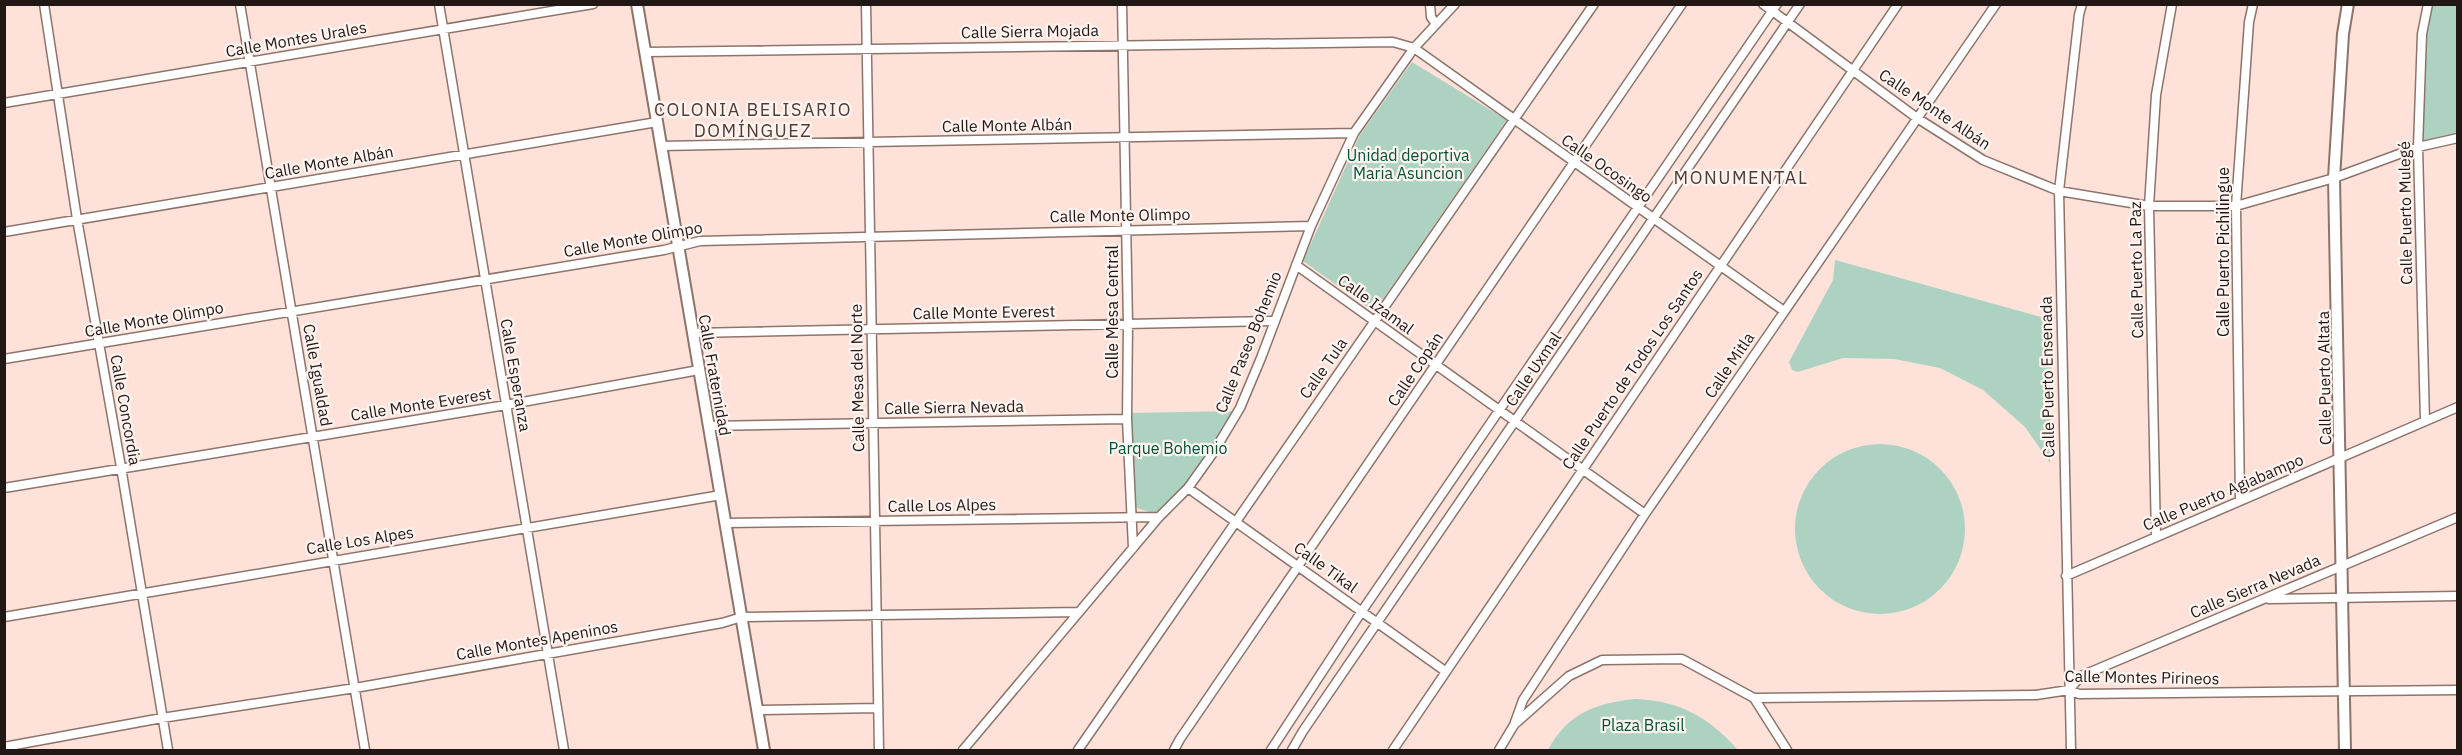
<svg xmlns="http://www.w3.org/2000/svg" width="2462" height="755" font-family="'IBM Plex Sans',sans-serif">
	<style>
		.green { fill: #aed2c1 }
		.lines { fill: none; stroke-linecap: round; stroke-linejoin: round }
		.minor-casing { stroke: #8c746b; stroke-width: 11 }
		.tertiary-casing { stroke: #8c746b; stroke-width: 14 }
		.minor { stroke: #fff; stroke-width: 8 }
		.tertiary { stroke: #fff; stroke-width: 10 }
		.labels { text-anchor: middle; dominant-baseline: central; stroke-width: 4.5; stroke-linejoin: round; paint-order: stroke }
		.street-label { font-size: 16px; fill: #211815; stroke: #fff4f0 }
		.park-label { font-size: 16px; fill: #005138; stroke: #fff4f0 }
		.neighbourhood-label { font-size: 18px; letter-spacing: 1.5px; fill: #503b33; stroke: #fff4f0 }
	</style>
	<rect width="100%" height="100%" fill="#fee2d9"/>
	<path class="green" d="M2430,5H2457V137L2419,145L2425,34Z
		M1412,62L1507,120L1374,312L1303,261L1360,135Z
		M1835,260L2052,320L2050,463L2025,427L1983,390L1940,368L1894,359L1843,358L1798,372L1792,370L1789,362L1833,280Z
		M1235,411C1210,454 1192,479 1156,514L1137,508L1132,494L1130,413Z
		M1795 529a85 85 0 1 1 170 0a85 85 0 1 1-170 0Z
		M1636,699C1680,701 1709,717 1738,750H1548C1568,713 1595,703 1636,699Z"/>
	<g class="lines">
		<g class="minor-casing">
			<path id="minor" d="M44,4L77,219L121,467L168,750
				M240,4L365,750
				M439,4L564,750
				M866,4L879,750
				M1122,4L1128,324L1127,419L1133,548
				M1430,4L1431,17L1436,24
				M1763,4L1917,118L1983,160L2059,191L2149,206H2236L2334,178L2418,147L2458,138
				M646,52L1393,42L1414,48L1784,311
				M4,103L593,4
				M661,146L1354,133
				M4,232L657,122
				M1296,265L1645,514
				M693,333L1275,321
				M4,359L664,250L700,241L1311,226
				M2425,421L2418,147L2422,34L2428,4
				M709,426L1127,419
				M4,488L506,405L699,370
				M1188,488L1445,671
				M2240,500L2236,206L2249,22L2253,4
				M725,523L1159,517
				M2156,537L2149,206L2156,95L2172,4
				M2066,576L2458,407
				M2269,599L2458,596
				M4,617L721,495
				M2069,690L2081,676L2458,517
				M1754,698L2036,695L2069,690L2079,694L2458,690
				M757,710L878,708
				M1516,723L1569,676L1602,660L1682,659L1754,698L1787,750
				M4,747L162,718L355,688L722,623L742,617L1079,612
				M963,750L1159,517L1188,488L1213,453L1240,408L1261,358L1311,226L1354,133L1414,48L1455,4
				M1078,750L1594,4
				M1174,750L1180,739L1682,4
				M1271,750L1362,611L1777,4
				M1292,750L1303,731L1800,4
				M1393,750L1898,4
				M1499,750L1514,725L1523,700L1645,514L1996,4
				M2071,750L2059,191L2079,15L2082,4"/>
		</g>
		<g class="tertiary-casing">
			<path id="tertiary" d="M637,4L764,750
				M2345,750L2334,178L2343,34L2348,4"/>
		</g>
		<use href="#minor" class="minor"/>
		<use href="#tertiary" class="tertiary"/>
	</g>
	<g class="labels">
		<g class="street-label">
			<text transform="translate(1030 31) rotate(-1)">Calle Sierra Mojada</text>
			<text transform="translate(296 39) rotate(-10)">Calle Montes Urales</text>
			<text transform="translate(1935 109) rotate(34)">Calle Monte Albán</text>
			<text transform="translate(1007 125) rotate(-1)">Calle Monte Albán</text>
			<text transform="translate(329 162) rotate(-10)">Calle Monte Albán</text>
			<text transform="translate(1607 168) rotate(35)">Calle Ocosingo</text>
			<text transform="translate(2405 213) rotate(-91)">Calle Puerto Mulegé</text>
			<text transform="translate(1120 215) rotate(-1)">Calle Monte Olimpo</text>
			<text transform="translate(633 239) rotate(-10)">Calle Monte Olimpo</text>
			<text transform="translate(2223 252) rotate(-90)">Calle Puerto Pichilingue</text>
			<text transform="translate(2136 270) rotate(-91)">Calle Puerto La Paz</text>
			<text transform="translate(1376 304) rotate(36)">Calle Izamal</text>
			<text transform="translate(984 312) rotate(-1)">Calle Monte Everest</text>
			<text transform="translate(1112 312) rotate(-90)">Calle Mesa Central</text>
			<text transform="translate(154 319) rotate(-10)">Calle Monte Olimpo</text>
			<text transform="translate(1248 342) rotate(-68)">Calle Paseo Bohemio</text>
			<text transform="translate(1729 365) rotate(-56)">Calle Mitla</text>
			<text transform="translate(1323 368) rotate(-55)">Calle Tula</text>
			<text transform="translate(1415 369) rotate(-56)">Calle Copán</text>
			<text transform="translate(1533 369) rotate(-56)">Calle Uxmal</text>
			<text transform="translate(1632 369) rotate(-56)">Calle Puerto de Todos Los Santos</text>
			<text transform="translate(318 375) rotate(80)">Calle Igualdad</text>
			<text transform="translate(516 375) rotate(80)">Calle Esperanza</text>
			<text transform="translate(715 375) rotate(80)">Calle Fraternidad</text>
			<text transform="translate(2047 377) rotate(-91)">Calle Puerto Ensenada</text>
			<text transform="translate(857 378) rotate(-91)">Calle Mesa del Norte</text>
			<text transform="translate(2324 378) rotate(-91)">Calle Puerto Altata</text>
			<text transform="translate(421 404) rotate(-9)">Calle Monte Everest</text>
			<text transform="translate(954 407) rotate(-1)">Calle Sierra Nevada</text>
			<text transform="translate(126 410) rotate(80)">Calle Concordia</text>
			<text transform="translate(2223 492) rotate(-23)">Calle Puerto Agiabampo</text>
			<text transform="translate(942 505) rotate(-1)">Calle Los Alpes</text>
			<text transform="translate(360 540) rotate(-9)">Calle Los Alpes</text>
			<text transform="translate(1326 567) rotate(36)">Calle Tikal</text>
			<text transform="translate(2255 586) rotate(-23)">Calle Sierra Nevada</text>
			<text transform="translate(537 640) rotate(-10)">Calle Montes Apeninos</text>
			<text transform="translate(2142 677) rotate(1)">Calle Montes Pirineos</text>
		</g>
		<g class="park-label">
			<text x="1408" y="155">Unidad deportiva<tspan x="1408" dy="18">Maria Asuncion</tspan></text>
			<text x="1168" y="448">Parque Bohemio</text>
			<text x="1643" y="725">Plaza Brasil</text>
		</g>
		<g class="neighbourhood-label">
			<text x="753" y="109">COLONIA BELISARIO<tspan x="753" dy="21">DOMÍNGUEZ</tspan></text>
			<text x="1741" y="177">MONUMENTAL</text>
		</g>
	</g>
	<rect width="2462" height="755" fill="none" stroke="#211815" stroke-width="12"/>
</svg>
